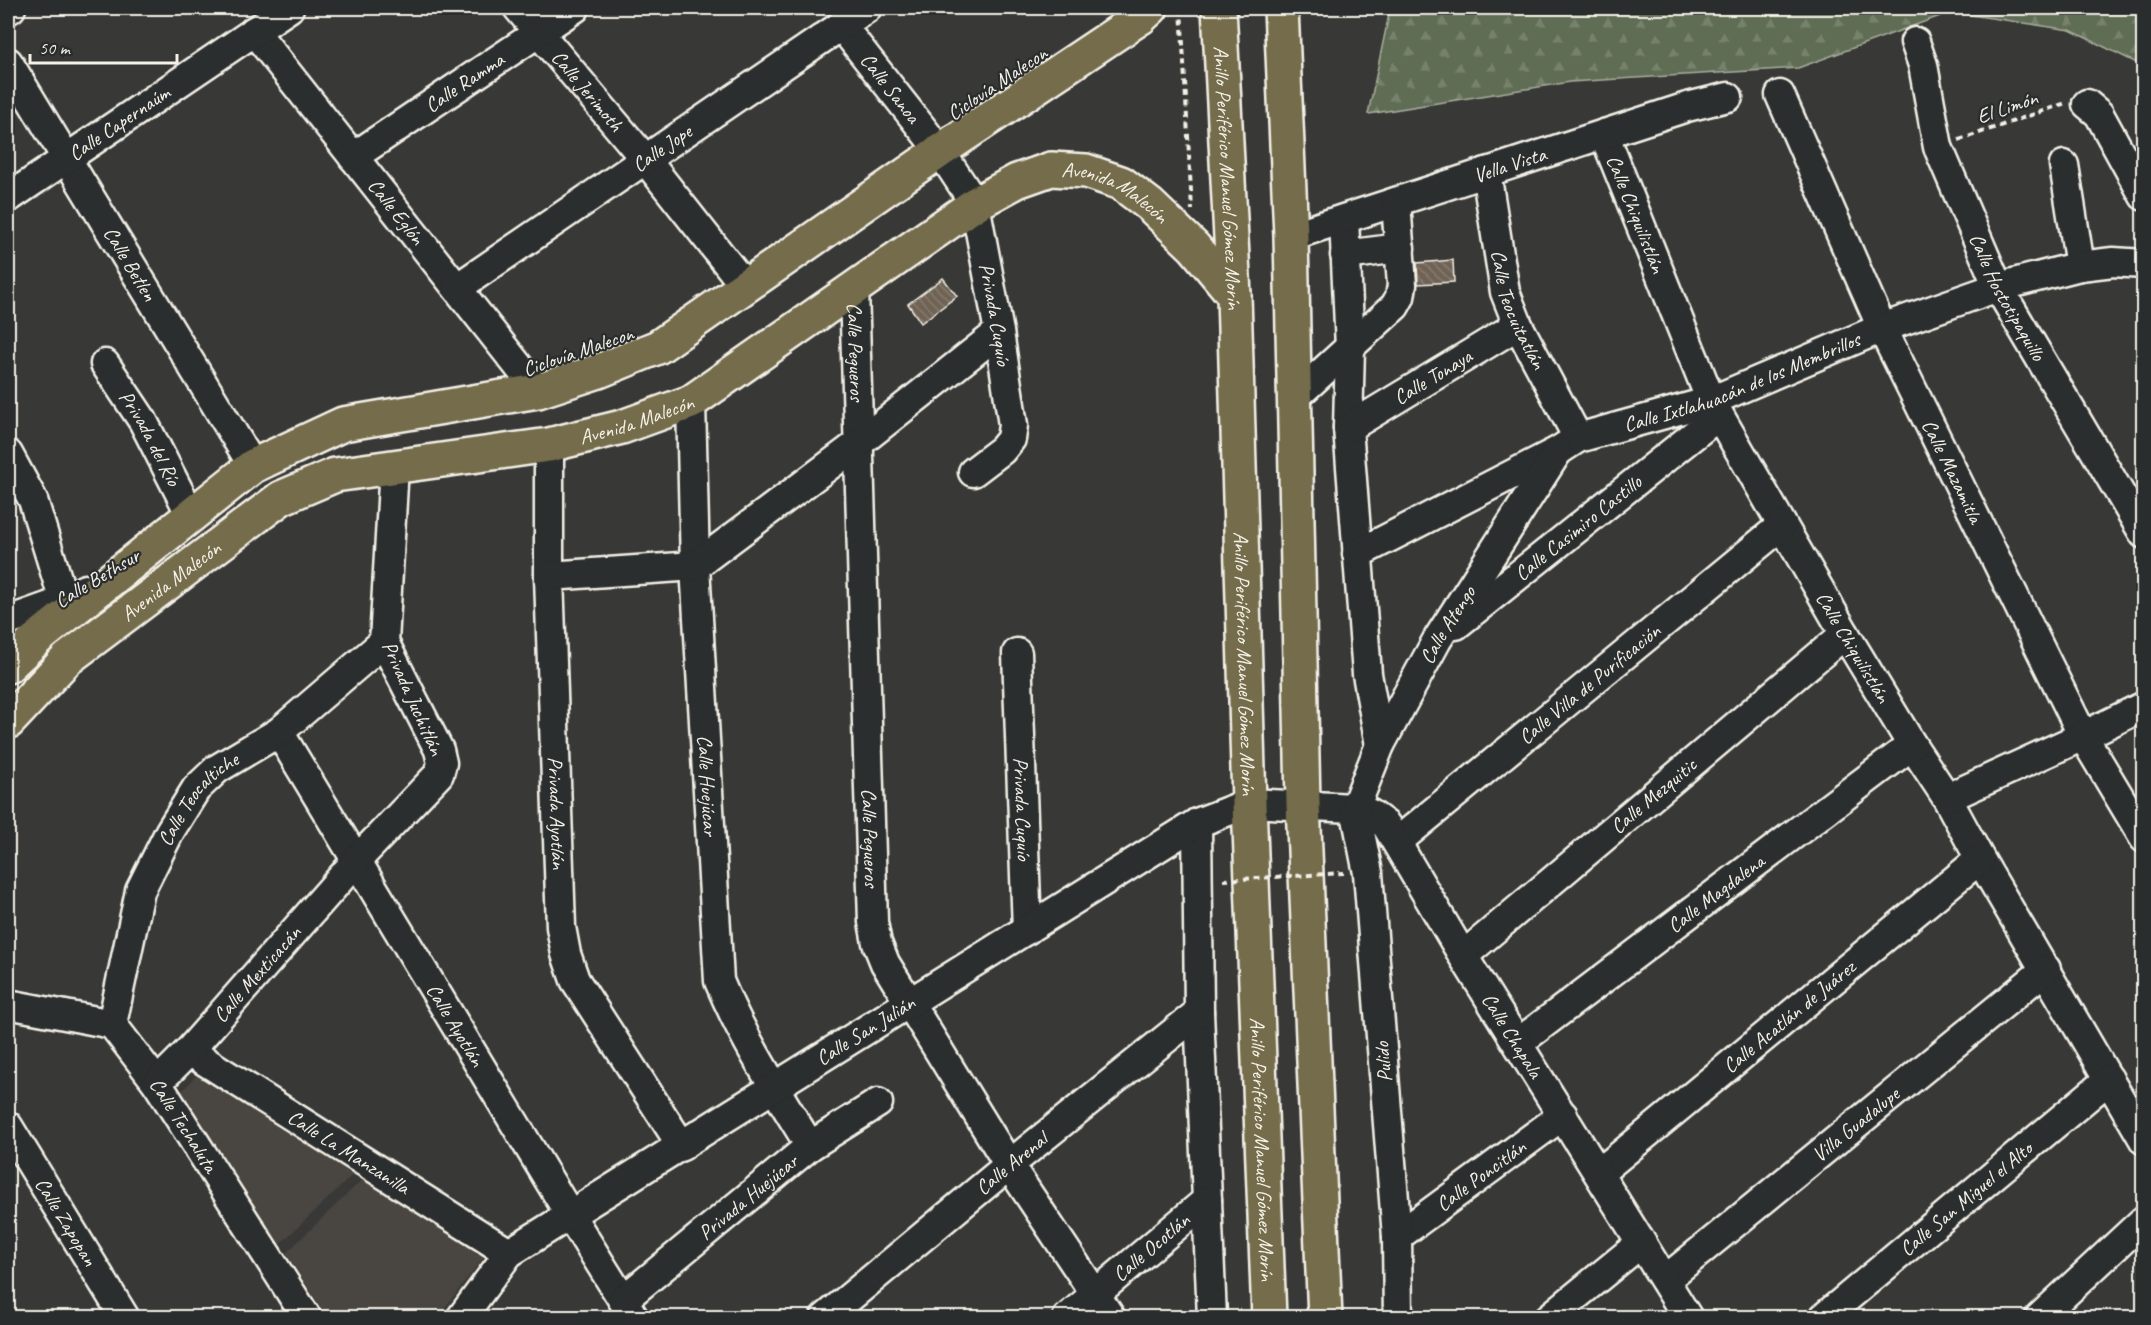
<svg xmlns="http://www.w3.org/2000/svg" width="2151" height="1325" font-family="Caveat,sans-serif">
	<style>
		.built { fill: #48453f }
		.forest { fill: url(#forest-firs); stroke: #aaaf9e; stroke-width: 1.5 }
		.building { fill: url(#building-back-hatch); stroke: #f4f1e8; stroke-width: 1.5 }
		.lines { fill: none; stroke-linecap: round; stroke-linejoin: round }
		.minor-casing { stroke: #f4f1e8; stroke-width: 33 }
		.major-casing { stroke: #f4f1e8; stroke-width: 38 }
		.highway-casing { stroke: #f4f1e8; stroke-width: 38 }
		.path { stroke: #f4f1e8; stroke-width: 4; stroke-dasharray: 6 4.5; stroke-linecap: butt }
		.minor { stroke: #2a2d2e; stroke-width: 28 }
		.major { stroke: #746c4b; stroke-width: 33 }
		.highway { stroke: #746c4b; stroke-width: 33 }
		.path-bridge { stroke: #f4f1e8; stroke-width: 4; stroke-dasharray: 6 4.5; stroke-linecap: butt }
		.labels { text-anchor: middle; dominant-baseline: central; stroke-width: 4.5; stroke-linejoin: round; paint-order: stroke }
		.street-label { font-size: 21px; fill: #f4f1e8; stroke: #2a2d2e }
	</style>
	<defs>
		<pattern id="forest-firs" width="22" height="20" patternUnits="userSpaceOnUse" patternTransform="scale(1.5)"><rect width="22" height="20" fill="#606d54"/><path d="M5 1l3.5 6h-7zM16 11l3.5 6h-7z" fill="#77826d"/></pattern>
		<pattern id="building-back-hatch" width="6" height="6" patternUnits="userSpaceOnUse" patternTransform="scale(1.5)"><rect width="6" height="6" fill="#6f6355"/><path d="M-1 5l2 2M0 0l6 6M5-1l2 2" fill="none" stroke="#847a6d"/></pattern>
	</defs>
	<rect width="100%" height="100%" fill="#383836"/>
	<filter id="ink" filterUnits="userSpaceOnUse"><feTurbulence type="fractalNoise" baseFrequency=".0167" numOctaves="2"/><feDisplacementMap in="SourceGraphic" scale="12" xChannelSelector="R" yChannelSelector="G"/><feConvolveMatrix kernelMatrix="1 2 1 2 8 2 1 2 1" color-interpolation-filters="sRGB"/></filter>
	<g filter="url(#ink)">
		<path class="built" d="M202,1069L360,1168L277,1247L174,1100Z
			M368,1174L488,1252L437,1318L327,1317L286,1253Z"/>
		<path class="forest" d="M1392,8H2143V66L2070,30L1951,12L1798,68L1570,82L1368,114L1389,14Z"/>
		<path class="building" d="M1453,260L1454,282L1418,284L1417,263Z
			M943,278L957,296L921,323L908,304Z"/>
		<g class="lines">
			<g class="minor-casing">
				<g id="minor">
					<path id="s1" d="M518,8L645,159L745,286"/>
					<path d="M8,10L11,8"/>
					<path id="s2" d="M841,25L940,151L975,204L999,332L1013,425L1011,439L1002,450L973,472"/>
					<path id="s3" d="M254,31L538,391"/>
					<path id="s4" d="M1915,42L1923,65L1938,147L1998,287L2144,534"/>
					<path id="s5" d="M8,62L253,466"/>
					<path id="s6" d="M1780,95L1882,328L2083,736L2144,838"/>
					<path d="M2087,104L2099,114L2144,196"/>
					<path id="s7" d="M1604,134L1711,401L1845,634L1912,745L1947,798L1980,859L2144,1140"/>
					<path id="s8" d="M353,157L575,8"/>
					<path d="M2064,165L2080,266"/>
					<path id="s9" d="M1486,172L1505,292L1518,325L1578,438"/>
					<path id="s10" d="M8,198L289,8"/>
					<path d="M1344,219L1350,347L1348,428L1367,674L1380,745"/>
					<path id="s11" d="M1291,236L1687,107L1728,97"/>
					<path d="M1345,255L1400,248"/>
					<path id="s12" d="M457,288L867,8"/>
					<path id="s13" d="M854,289L873,922L877,943L885,963L1009,1165L1111,1318"/>
					<path id="s14" d="M105,364L143,421L191,515"/>
					<path d="M1294,398L1395,306L1400,297L1402,285L1396,202"/>
					<path id="s15" d="M691,402L695,566L719,981C743,1039 777,1092 810,1146"/>
					<path id="s16" d="M1348,428L1518,325"/>
					<path id="s17" d="M549,445V576L561,927L566,954L575,980L682,1146"/>
					<path d="M8,454L33,500L64,601"/>
					<path id="s18" d="M1357,554L1558,451L1578,438L1711,401L1882,328L1998,287L2080,266L2113,262L2144,264"/>
					<path d="M549,576L695,566L859,443L999,332"/>
					<path d="M8,621L64,601L85,589"/>
					<path id="s19" d="M1456,625L1719,415"/>
					<path id="s20" d="M1017,653L1027,930"/>
					<path id="s21" d="M279,732L570,1215L634,1318"/>
					<path d="M1947,798L2083,736L2144,706"/>
					<path d="M1197,823L1199,1012L1212,1318"/>
					<path id="s22" d="M1397,842L1781,526"/>
					<path id="s23" d="M1463,956L1845,634"/>
					<path id="s24" d="M8,1004L112,1024L157,1083L307,1318"/>
					<path id="s25" d="M112,1024L140,891L170,831L196,789L217,769L279,732L384,642"/>
					<path id="s26" d="M1518,1043L1912,745"/>
					<path id="s27" d="M189,1051L509,1253"/>
					<path id="s28" d="M157,1083L189,1051L356,861L439,774L442,763L439,750L384,642L394,466"/>
					<path id="s29" d="M8,1126L125,1318"/>
					<path id="s30" d="M1599,1173L1980,859"/>
					<path id="s31" d="M1397,1237L1563,1115"/>
					<path id="s32" d="M1665,1280L2046,969"/>
					<path id="s33" d="M623,1300L810,1146L878,1103"/>
					<path id="s34" d="M461,1318L509,1253L1197,823L1249,803L1355,808L1371,814L1386,825L1463,956L1688,1318"/>
					<path id="s35" d="M825,1318L1009,1165L1199,1012"/>
					<path id="s36" d="M1067,1318L1207,1200"/>
					<path id="s37" d="M1398,1318L1397,1237L1368,873L1355,808L1380,745L1437,640L1558,451"/>
					<path d="M1549,1318L1642,1242"/>
					<path id="s38" d="M1823,1318L2109,1079"/>
					<path d="M2039,1318L2144,1220"/>
				</g>
			</g>
			<g class="major-casing">
				<g id="major">
					<path d="M8,666L39,637L253,466L343,424L538,391L599,371L658,347L940,151L1141,17"/>
					<path id="s39" d="M8,722L67,659L281,498L335,475L549,445L622,427L691,402L975,204"/>
				</g>
			</g>
			<g class="highway-casing">
				<g id="highway">
					<path id="s40" d="M1219,8L1234,295L1249,803L1269,1318"/>
					<path d="M1281,8L1291,236L1303,804L1325,1318"/>
					<path d="M1141,17L1151,8"/>
					<path id="s41" d="M975,204L1017,181L1051,169L1086,171L1121,183L1150,205L1194,247L1234,295"/>
				</g>
			</g>
			<path class="path" d="M1181,8L1192,210
				M1959,140L2066,103"/>
			<use href="#minor" class="minor"/>
			<use href="#major" class="major"/>
			<use href="#highway" class="highway"/>
			<path class="path-bridge" d="M1223,880L1344,873"/>
		</g>
	</g>
	<g class="labels">
		<g class="street-label">
			<text stroke="none"><textPath href="#s8" startOffset="134">Calle Ramma</textPath></text>
			<text transform="translate(997 83) rotate(-34)">Ciclovía Malecon</text>
			<text stroke="none"><textPath href="#s2" startOffset="80">Calle Sanoa</textPath></text>
			<text stroke="none"><textPath href="#s1" startOffset="108">Calle Jerimoth</textPath></text>
			<text transform="translate(2007 107) rotate(-19)">El Limón</text>
			<text stroke="none"><textPath href="#s10" startOffset="134">Calle Capernaúm</textPath></text>
			<text stroke="none"><textPath href="#s12" startOffset="248">Calle Jope</textPath></text>
			<text stroke="none"><textPath href="#s11" startOffset="230">Vella Vista</textPath></text>
			<text stroke="none"><textPath href="#s40" startOffset="170">Anillo Periférico Manuel Gómez Morín</textPath></text>
			<text stroke="none"><textPath href="#s41" startOffset="154">Avenida Malecón</textPath></text>
			<text stroke="none"><textPath href="#s3" startOffset="230">Calle Eglón</textPath></text>
			<text stroke="none"><textPath href="#s7" startOffset="86">Calle Chiquilistlán</textPath></text>
			<text stroke="none"><textPath href="#s5" startOffset="236">Calle Betlen</textPath></text>
			<text stroke="none"><textPath href="#s4" startOffset="273">Calle Hostotipaquillo</textPath></text>
			<text stroke="none"><textPath href="#s9" startOffset="142">Calle Teocuitatlán</textPath></text>
			<text stroke="none"><textPath href="#s2" startOffset="336">Privada Cuquío</textPath></text>
			<text transform="translate(578 351) rotate(-19)">Ciclovía Malecon</text>
			<text stroke="none"><textPath href="#s13" startOffset="63">Calle Pegueros</textPath></text>
			<text stroke="none"><textPath href="#s16" startOffset="99">Calle Tonaya</textPath></text>
			<text stroke="none"><textPath href="#s18" startOffset="423">Calle Ixtlahuacán de los Membrillos</textPath></text>
			<text stroke="none"><textPath href="#s39" startOffset="720">Avenida Malecón</textPath></text>
			<text stroke="none"><textPath href="#s14" startOffset="87">Privada del Río</textPath></text>
			<text stroke="none"><textPath href="#s6" startOffset="414">Calle Mazamitla</textPath></text>
			<text stroke="none"><textPath href="#s19" startOffset="156">Calle Casimiro Castillo</textPath></text>
			<text transform="translate(97 578) rotate(-31)">Calle Bethsur</text>
			<text stroke="none"><textPath href="#s39" startOffset="216">Avenida Malecón</textPath></text>
			<text stroke="none"><textPath href="#s37" startOffset="718">Calle Atengo</textPath></text>
			<text stroke="none"><textPath href="#s7" startOffset="572">Calle Chiquilistlán</textPath></text>
			<text stroke="none"><textPath href="#s40" startOffset="656">Anillo Periférico Manuel Gómez Morín</textPath></text>
			<text stroke="none"><textPath href="#s22" startOffset="249">Calle Villa de Purificación</textPath></text>
			<text transform="translate(413 698) rotate(66)">Privada Juchitlán</text>
			<text stroke="none"><textPath href="#s15" startOffset="384">Calle Huejúcar</textPath></text>
			<text stroke="none"><textPath href="#s23" startOffset="249">Calle Mezquitic</textPath></text>
			<text stroke="none"><textPath href="#s25" startOffset="246">Calle Teocaltiche</textPath></text>
			<text stroke="none"><textPath href="#s20" startOffset="156">Privada Cuquío</textPath></text>
			<text stroke="none"><textPath href="#s17" startOffset="368">Privada Ayotlán</textPath></text>
			<text stroke="none"><textPath href="#s13" startOffset="549">Calle Pegueros</textPath></text>
			<text stroke="none"><textPath href="#s26" startOffset="248">Calle Magdalena</textPath></text>
			<text stroke="none"><textPath href="#s28" startOffset="148">Calle Mexticacán</textPath></text>
			<text stroke="none"><textPath href="#s30" startOffset="246">Calle Acatlán de Juárez</textPath></text>
			<text stroke="none"><textPath href="#s21" startOffset="342">Calle Ayotlán</textPath></text>
			<text stroke="none"><textPath href="#s34" startOffset="501">Calle San Julián</textPath></text>
			<text stroke="none"><textPath href="#s34" startOffset="1335">Calle Chapala</textPath></text>
			<text transform="translate(1383 1062) rotate(-95)">Pulido</text>
			<text stroke="none"><textPath href="#s24" startOffset="230">Calle Techaluta</textPath></text>
			<text stroke="none"><textPath href="#s32" startOffset="246">Villa Guadalupe</textPath></text>
			<text stroke="none"><textPath href="#s40" startOffset="1142">Anillo Periférico Manuel Gómez Morín</textPath></text>
			<text stroke="none"><textPath href="#s27" startOffset="189">Calle La Manzanilla</textPath></text>
			<text stroke="none"><textPath href="#s35" startOffset="242">Calle Arenal</textPath></text>
			<text stroke="none"><textPath href="#s31" startOffset="104">Calle Poncitlán</textPath></text>
			<text stroke="none"><textPath href="#s33" startOffset="162">Privada Huejúcar</textPath></text>
			<text stroke="none"><textPath href="#s38" startOffset="186">Calle San Miguel el Alto</textPath></text>
			<text stroke="none"><textPath href="#s29" startOffset="112">Calle Zapopan</textPath></text>
			<text stroke="none"><textPath href="#s36" startOffset="110">Calle Ocotlán</textPath></text>
		</g>
	</g>
	<rect width="2151" height="1325" fill="none" stroke="#2a2d2e" stroke-width="30"/>
	<rect x="15" y="15" width="2121" height="1295" fill="none" stroke="#f4f1e8" stroke-width="2" filter="url(#ink)"/>
	<path d="M30 54v9h147v-9" fill="none" stroke="#f4f1e8" stroke-width="3"/>
	<text x="39" y="54" font-size="18" fill="#f4f1e8" stroke="#2a2d2e" stroke-width="4.5" paint-order="stroke">50 m</text>
</svg>
